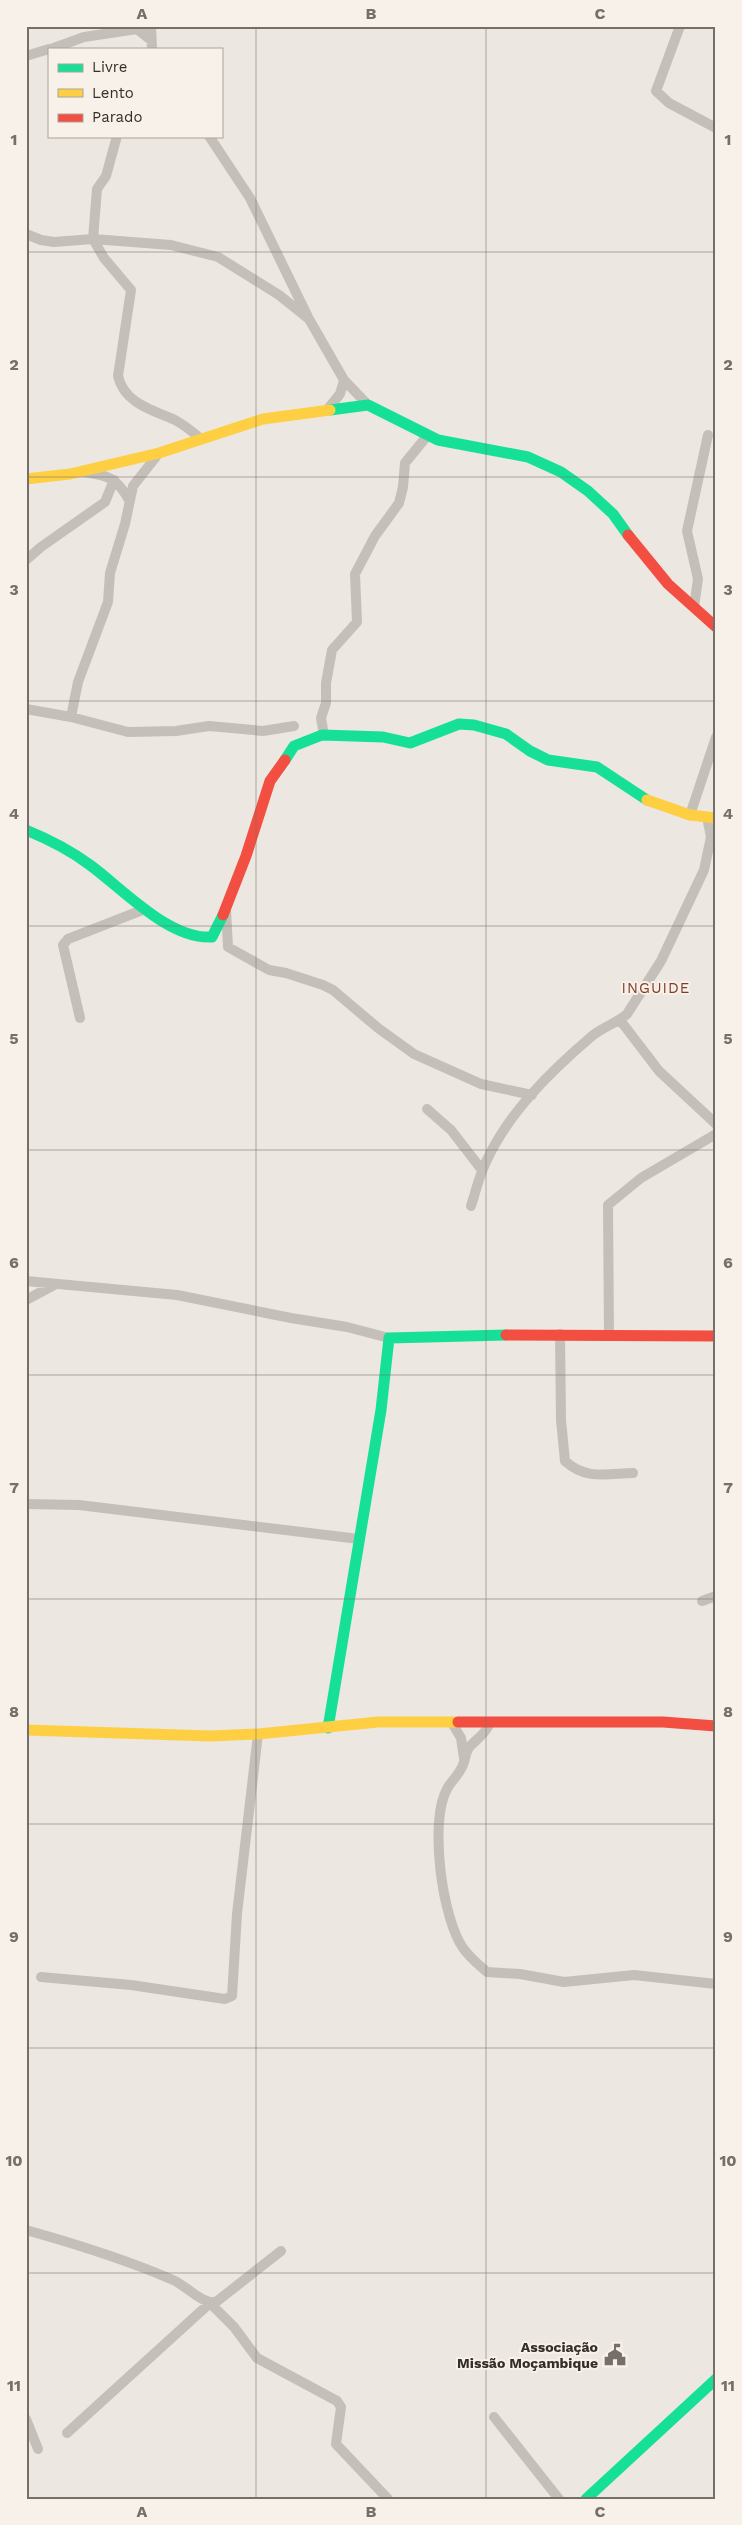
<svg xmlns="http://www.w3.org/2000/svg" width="742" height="2525" font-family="'Work Sans',sans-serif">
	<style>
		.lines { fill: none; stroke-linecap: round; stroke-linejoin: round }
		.street { stroke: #c5bfba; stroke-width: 10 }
		.fast { stroke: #16e098; stroke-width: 11 }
		.slow { stroke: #ffcf43; stroke-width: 11 }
		.jam { stroke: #f24e42; stroke-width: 11 }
		.grid { fill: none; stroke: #756e69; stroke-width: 1; stroke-opacity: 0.55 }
		.labels { text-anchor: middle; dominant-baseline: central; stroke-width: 4; stroke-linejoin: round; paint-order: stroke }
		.poi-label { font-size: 14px; font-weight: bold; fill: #352d29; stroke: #f8f1e9; text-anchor: end }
		.neighbourhood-label { font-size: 15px; letter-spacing: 1px; fill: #7f3d27; stroke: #f8f1e9 }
		.neatline { fill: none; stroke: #756e69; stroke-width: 2 }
		.grid-label { font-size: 16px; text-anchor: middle; font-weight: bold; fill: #756e69 }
	</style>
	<rect width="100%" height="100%" fill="#ece7e1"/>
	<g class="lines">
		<path class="street" d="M151,26L152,49
			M680,26L656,91L669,103L716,128
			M51,49L84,37L137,29L151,40
			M26,56L49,49
			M117,136L106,176L97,189L93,239L104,258L131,290L118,376C124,403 152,410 175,420C184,425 193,432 201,439
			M209,136L250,198L308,317
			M26,234L41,240L54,242L93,239L171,245L218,257L279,295L309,319L344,380L368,405
			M327,410L340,394L344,380
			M159,453L133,486L125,524L110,573L108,602L78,682L71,717L128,732L176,731L209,726L263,731L294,726
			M84,472C109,476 116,477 129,500
			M26,560L41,547L105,502L114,480
			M694,607L698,579L687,531L708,435
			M26,709L71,717
			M324,735L321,718L326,703V683L332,650L357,622L355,574L375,536L399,503L403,487L405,463L427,436
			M690,815L716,737
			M226,910L228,947L269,970L286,973L323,985L333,990L378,1028L414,1054L481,1084L532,1095
			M80,1018L63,945L68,939L145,909
			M620,1020L659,1071L716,1124
			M427,1109L451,1130L482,1170
			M471,1206C476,1191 479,1176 486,1162C508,1113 551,1071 592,1036C603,1027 617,1023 627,1014L661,961L704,870L711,837L707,817
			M26,1281L177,1295L291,1318L347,1327L389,1338
			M26,1300L54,1285
			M560,1334L561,1420L565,1461C586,1480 606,1474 633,1473
			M609,1335L608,1205L641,1178L716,1134
			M26,1504L79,1505L359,1539
			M702,1601L716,1596
			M452,1723L461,1738L464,1758
			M490,1723C483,1738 474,1740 468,1749C465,1755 465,1762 462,1767C458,1776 451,1781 447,1789C429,1821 442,1918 463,1948C469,1957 479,1965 487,1972L520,1974L564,1982L634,1975L716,1984
			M41,1977L131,1985L225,1999L232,1996L237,1914L258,1734
			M26,2230C76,2244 125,2259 173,2280C187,2286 201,2304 216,2302L281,2251
			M494,2417L559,2499
			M26,2419L38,2449
			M67,2433L210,2303L234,2327L257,2358L337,2401L341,2407L336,2444L388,2499"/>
		<path class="fast" d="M330,410L368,405L438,440L528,457L561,472L588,491L613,514L628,535
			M285,760L294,746L322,735L383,737L410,743L459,724L474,725L506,734L530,751L548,760L597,767L647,800
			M26,830C48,839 70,850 90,865C123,889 169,940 212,937L223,915
			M328,1728L381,1410L389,1338L506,1335
			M586,2499L716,2379"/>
		<path class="slow" d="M26,479L70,474L159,453L263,419L330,410
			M647,800L690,815L716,818
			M26,1730L211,1736L258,1734L378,1722H458"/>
		<path class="jam" d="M628,535L668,584L716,627
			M223,915L246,856L270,781L285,760
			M506,1335L716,1336
			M458,1722H663L716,1726"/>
	</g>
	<path class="grid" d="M256,26V2499M486,26V2499M26,252H716M26,477H716M26,701H716M26,926H716M26,1150H716M26,1375H716M26,1599H716M26,1824H716M26,2048H716M26,2273H716"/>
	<defs>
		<g id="civic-bare" transform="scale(1.725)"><path d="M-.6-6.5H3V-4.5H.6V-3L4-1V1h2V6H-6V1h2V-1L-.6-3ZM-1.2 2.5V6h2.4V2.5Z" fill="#756e69" stroke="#f8f1e9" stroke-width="2.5" paint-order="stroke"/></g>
	</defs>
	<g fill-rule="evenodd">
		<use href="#civic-bare" x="615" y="2355"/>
	</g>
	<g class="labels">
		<g class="poi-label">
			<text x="598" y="2347">Associação<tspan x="598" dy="16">Missão Moçambique</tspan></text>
		</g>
		<g class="neighbourhood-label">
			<text x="656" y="988">INGUIDE</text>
		</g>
	</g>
	<rect width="742" height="2525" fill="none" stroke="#f8f1e9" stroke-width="55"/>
	<rect x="48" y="48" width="175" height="90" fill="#f8f1e9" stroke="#aaa39c"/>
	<rect x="58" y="64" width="25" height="8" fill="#16e098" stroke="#aaa39c"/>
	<text x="92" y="72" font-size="15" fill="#352d29">Livre</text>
	<rect x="58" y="89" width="25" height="8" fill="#ffcf43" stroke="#aaa39c"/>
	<text x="92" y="98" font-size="15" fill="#352d29">Lento</text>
	<rect x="58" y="114" width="25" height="8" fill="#f24e42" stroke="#aaa39c"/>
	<text x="92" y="122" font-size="15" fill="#352d29">Parado</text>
	<rect x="28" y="28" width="686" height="2470" class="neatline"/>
	<g class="grid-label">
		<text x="142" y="19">A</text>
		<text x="371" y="19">B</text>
		<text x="600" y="19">C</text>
		<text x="14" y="145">1</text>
		<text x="728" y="145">1</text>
		<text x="14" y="370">2</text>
		<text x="728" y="370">2</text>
		<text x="14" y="595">3</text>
		<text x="728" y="595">3</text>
		<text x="14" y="819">4</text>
		<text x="728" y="819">4</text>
		<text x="14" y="1044">5</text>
		<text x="728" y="1044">5</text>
		<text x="14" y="1268">6</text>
		<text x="728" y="1268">6</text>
		<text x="14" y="1493">7</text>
		<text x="728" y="1493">7</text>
		<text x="14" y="1717">8</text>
		<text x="728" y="1717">8</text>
		<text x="14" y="1942">9</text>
		<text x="728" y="1942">9</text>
		<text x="14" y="2166">10</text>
		<text x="728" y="2166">10</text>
		<text x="14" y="2391">11</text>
		<text x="728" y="2391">11</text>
		<text x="142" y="2517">A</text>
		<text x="371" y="2517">B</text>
		<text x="600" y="2517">C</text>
	</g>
</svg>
